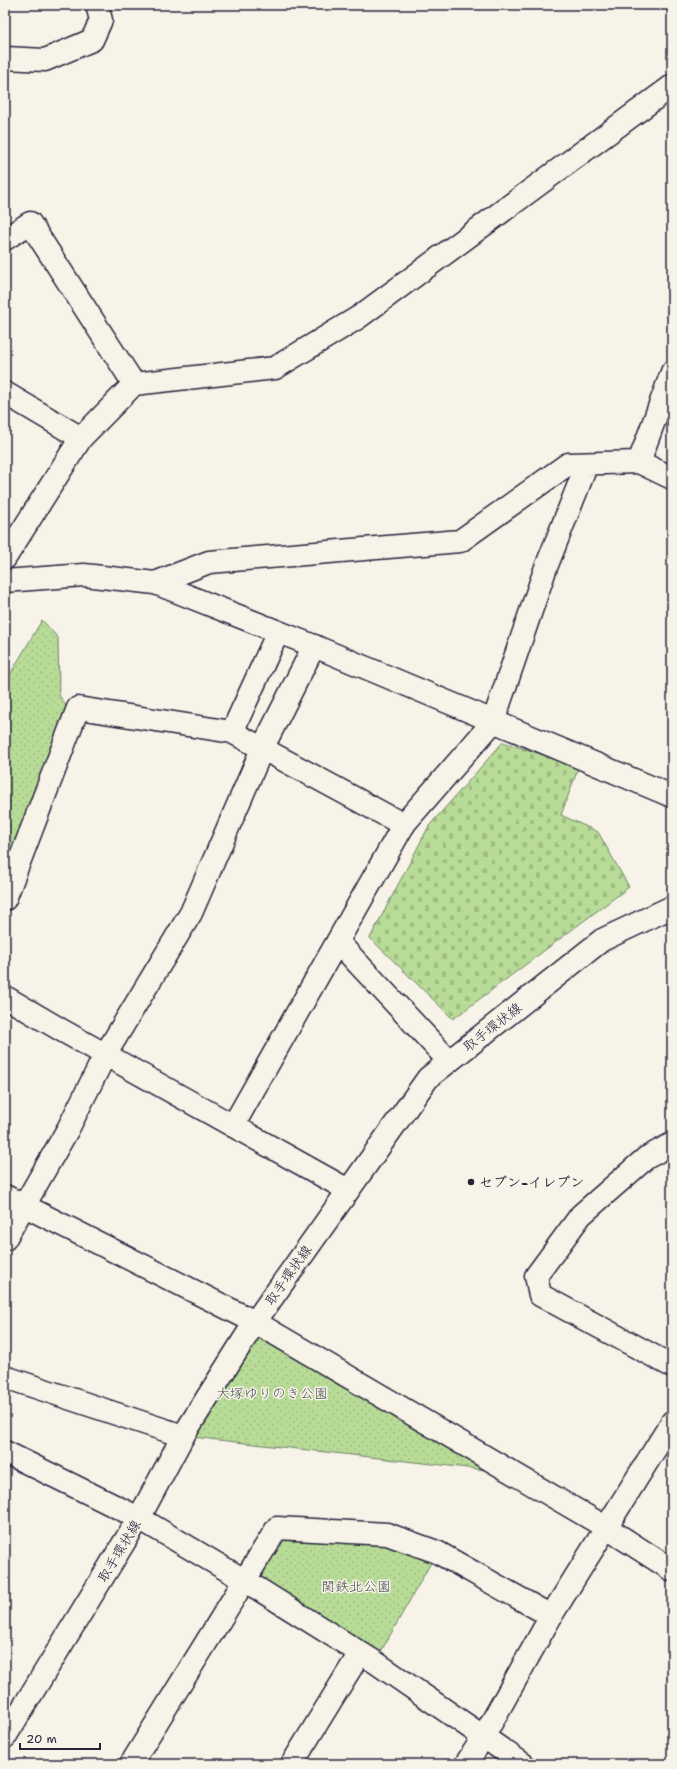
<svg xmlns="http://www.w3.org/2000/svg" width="677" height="1769" font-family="'Shantell Sans','Klee One',sans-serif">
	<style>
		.grass { fill: url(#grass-dots); stroke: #6d7f69 }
		.cemetery { fill: url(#cemetery-stones); stroke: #6d7f69 }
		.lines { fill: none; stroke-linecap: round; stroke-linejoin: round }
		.street-casing { stroke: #22223b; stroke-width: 25 }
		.secondary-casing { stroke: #22223b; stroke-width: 25 }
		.street { stroke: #f7f3e8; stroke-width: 22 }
		.secondary { stroke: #f7f3e8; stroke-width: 22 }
		.poi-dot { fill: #22223b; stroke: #f7f3e8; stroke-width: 1.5 }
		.labels { text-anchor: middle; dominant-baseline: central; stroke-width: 3; stroke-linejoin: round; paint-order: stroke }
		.street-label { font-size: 14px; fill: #22223b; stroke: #f7f3e8 }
		.poi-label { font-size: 14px; font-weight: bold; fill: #22223b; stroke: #f7f3e8; text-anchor: start }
		.park-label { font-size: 14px; fill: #485052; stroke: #f7f3e8 }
	</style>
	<defs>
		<pattern id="grass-dots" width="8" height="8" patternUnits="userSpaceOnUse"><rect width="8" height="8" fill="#b8dc97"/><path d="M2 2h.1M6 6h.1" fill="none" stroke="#9ebc83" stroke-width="1.8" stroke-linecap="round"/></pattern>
		<pattern id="cemetery-stones" width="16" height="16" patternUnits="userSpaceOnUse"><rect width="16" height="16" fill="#b8dc97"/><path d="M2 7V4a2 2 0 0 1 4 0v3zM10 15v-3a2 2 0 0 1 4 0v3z" fill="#9ebc83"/></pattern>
	</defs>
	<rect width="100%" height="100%" fill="#f7f3e8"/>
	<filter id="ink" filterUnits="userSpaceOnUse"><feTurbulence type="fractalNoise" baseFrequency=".025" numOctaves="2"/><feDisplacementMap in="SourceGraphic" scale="8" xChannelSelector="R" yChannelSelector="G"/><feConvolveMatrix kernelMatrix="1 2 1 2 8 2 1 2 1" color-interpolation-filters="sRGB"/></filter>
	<g filter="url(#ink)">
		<path class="grass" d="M42,620L58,638L59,695L75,720L23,854L5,847V683Z
			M255,1322L512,1473L183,1436Z
			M277,1528L437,1552L375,1662L245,1580Z"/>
		<path class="cemetery" d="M503,742L579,766L561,815L598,832L629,887L453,1019L370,938L429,826Z"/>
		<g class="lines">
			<g class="street-casing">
				<path id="street" d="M5,58L45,60L92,40L101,20L97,5
					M5,239L30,223L134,384
					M5,393L81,438
					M639,462L672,372
					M5,558L81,438L134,384L275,368L359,317L672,86
					M155,583L209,562L460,541L568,464L639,462L672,478
					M278,632L232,732L404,825
					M5,899L78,708L232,732
					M338,942L449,1061
					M5,997L63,1031L348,1190
					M233,1126L404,824L493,722L545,570L587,464
					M672,1144L646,1158L581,1215L536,1276L540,1295L672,1366
					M5,1239L68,1129L105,1055L191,913L263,747L314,646
					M5,1377L183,1436
					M5,1452L139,1518L244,1580L375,1662L523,1764
					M131,1764L277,1528L387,1534L437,1552L551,1616
					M292,1764L360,1653"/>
			</g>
			<g class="secondary-casing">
				<path id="secondary" d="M5,581L84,575L155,583L314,646L672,796
					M5,1196L255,1322L607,1528L672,1570
					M5,1737L139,1518L183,1436L255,1322L428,1078L602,940L672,907
					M466,1764L484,1736L551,1616L672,1422"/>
			</g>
			<use href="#street" class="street"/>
			<use href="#secondary" class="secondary"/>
		</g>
	</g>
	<circle class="poi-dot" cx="471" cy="1182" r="4"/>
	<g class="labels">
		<g class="street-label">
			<text transform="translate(492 1027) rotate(-38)">取手環状線</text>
			<text transform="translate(288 1275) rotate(-55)">取手環状線</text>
			<text transform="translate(119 1551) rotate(-59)">取手環状線</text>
		</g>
		<g class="poi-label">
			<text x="479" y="1182">セブン-イレブン</text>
		</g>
		<g class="park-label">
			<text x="272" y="1393">大塚ゆりのき公園</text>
			<text x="356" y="1586">関鉄北公園</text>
		</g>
	</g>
	<rect width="677" height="1769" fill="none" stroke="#f7f3e8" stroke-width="20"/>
	<rect x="10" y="10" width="657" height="1749" fill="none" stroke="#22223b" stroke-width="1.5" filter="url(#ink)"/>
	<path d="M20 1743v6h80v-6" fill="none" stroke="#22223b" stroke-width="2"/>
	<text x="26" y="1743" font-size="12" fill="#22223b" stroke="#f7f3e8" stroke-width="3" paint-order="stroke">20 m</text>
</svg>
